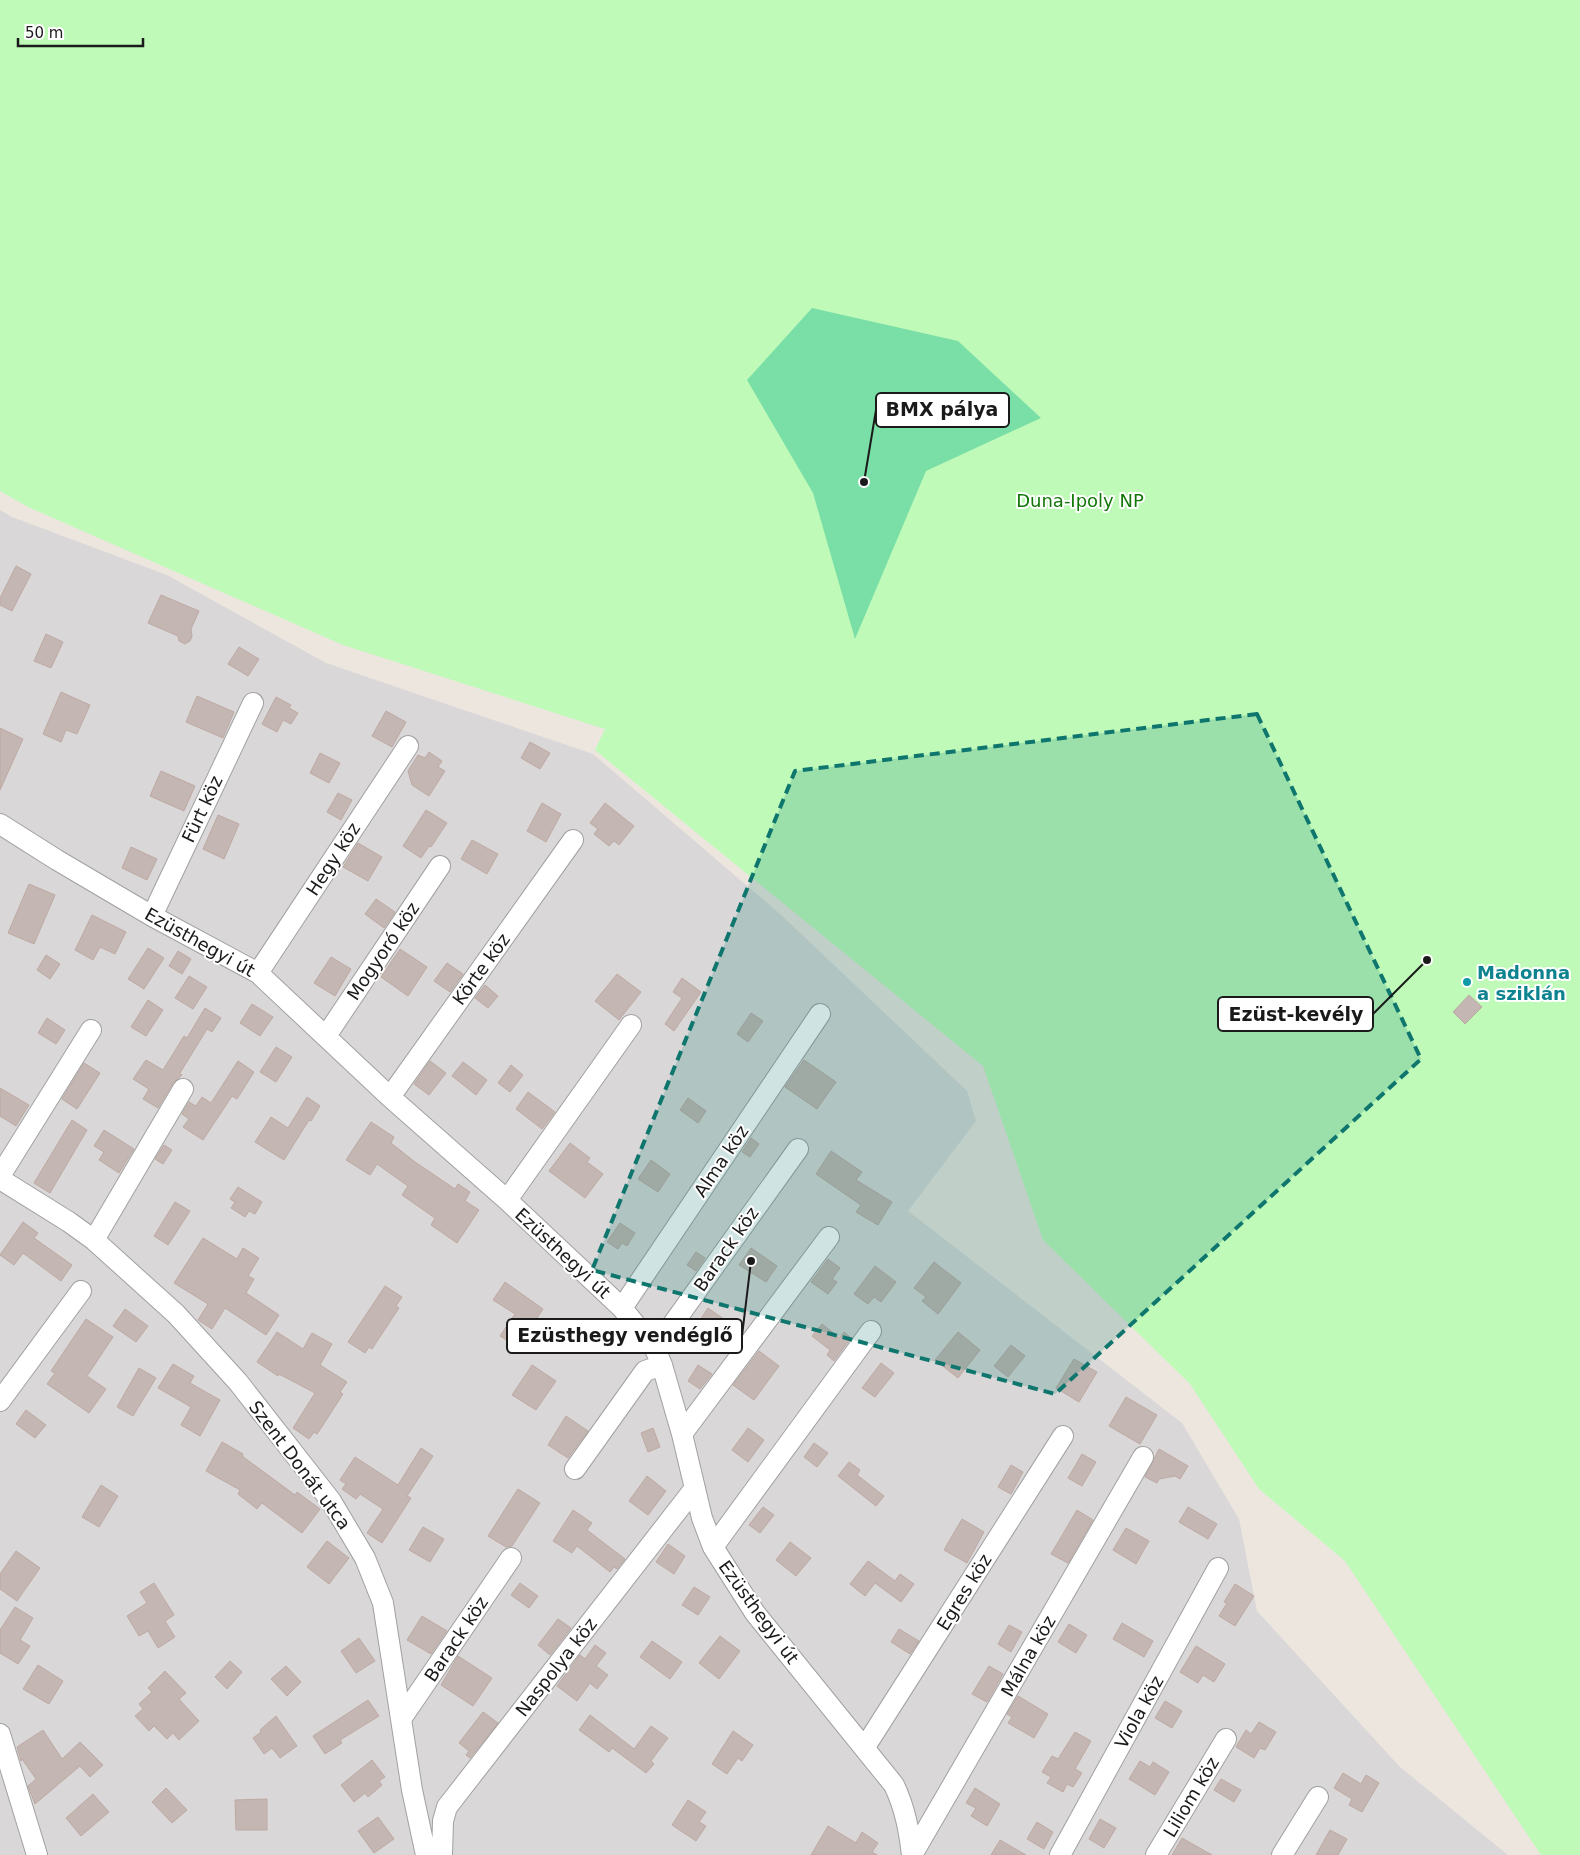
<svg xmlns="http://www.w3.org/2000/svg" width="1580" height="1855" font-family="'DejaVu Sans',sans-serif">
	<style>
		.residential { fill: #d9d7d8 }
		.park { fill: #bffab9 }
		.pitch { fill: #7adfa6 }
		.building { fill: #c4b7b3; stroke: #bea9a2 }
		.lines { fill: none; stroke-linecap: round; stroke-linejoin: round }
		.street-casing { stroke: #a1a1a1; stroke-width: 22 }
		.street { stroke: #fff; stroke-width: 20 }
		.marked { fill: #0f766e; fill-opacity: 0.2; stroke: #0f766e; stroke-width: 4; stroke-dasharray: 10 6; stroke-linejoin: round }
		.culture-dot { fill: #0f9aa8; stroke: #fff; stroke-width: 2 }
		.labels { text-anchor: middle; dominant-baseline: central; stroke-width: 4; stroke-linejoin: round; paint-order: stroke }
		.park-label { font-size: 18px; fill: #137809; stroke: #fff }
		.street-label { font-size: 18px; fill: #1a1a1a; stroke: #fff }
		.culture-label { font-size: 18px; font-weight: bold; fill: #0d838f; stroke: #fff; text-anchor: start }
		.leader { fill: none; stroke: #1a1a1a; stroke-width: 2 }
		.callout-dot { fill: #1a1a1a; stroke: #fff; stroke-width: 2 }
		.callout { fill: #fff; stroke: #1a1a1a; stroke-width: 2 }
		.callout-label { font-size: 19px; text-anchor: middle; font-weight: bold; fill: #1a1a1a }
	</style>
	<rect width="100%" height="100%" fill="#ede6df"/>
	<path class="residential" d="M0,510L12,517L167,575L326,663L593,754L780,914L967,1091L976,1121L908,1211L1182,1423L1239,1519L1257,1611L1400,1767L1508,1855H0Z"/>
	<path class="park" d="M0,0H1580V1855H1541L1345,1561L1259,1489L1190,1384L1043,1240L983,1066L595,750L605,729L343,645L28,507L0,491Z"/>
	<path class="pitch" d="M812,308L958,341L1041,418L926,471L855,639L813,493L747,380Z"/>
	<path class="building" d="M16,566L31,574L12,611L0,605V598Z
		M161,595L199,611L191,629L192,636L190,641L185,644L179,641L178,636L148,623Z
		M46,634L63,642L51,668L34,661Z
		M239,647L259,659L248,676L228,664Z
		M61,692L90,705L77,734L66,730L61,742L43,734Z
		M197,696L234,712L223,738L186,722Z
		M276,697L291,705L289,708L298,713L291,724L283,720L277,732L262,724Z
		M386,711L406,722L392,747L372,736Z
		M0,728L23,739L0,790Z
		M530,742L550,753L540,769L521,758Z
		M429,752L442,761L438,767L445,771L429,796L412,785L408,771L418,755L425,758Z
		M320,753L340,763L329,783L310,773Z
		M161,771L195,786L184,811L150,796Z
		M338,793L352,800L341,820L327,812Z
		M542,803L561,814L546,842L527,831Z
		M605,803L634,826L619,845L614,841L609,846L594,834L598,829L590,823Z
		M426,810L447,823L431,847L429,846L421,858L403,846Z
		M218,815L239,824L224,859L203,849Z
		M472,840L498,854L487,874L461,859Z
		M358,843L382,857L368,881L343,867Z
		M131,847L157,859L147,880L122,868Z
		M29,884L55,895L34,944L8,933Z
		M376,899L395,912L384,928L365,914Z
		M92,915L126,932L115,954L100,947L93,960L75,950Z
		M148,948L164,958L144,989L128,979Z
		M400,949L427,967L408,996L381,977Z
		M178,951L191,959L182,974L169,966Z
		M46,955L60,964L50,979L37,970Z
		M331,957L351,969L335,996L314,983Z
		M447,963L463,974L450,992L434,981Z
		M617,974L641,992L619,1020L595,1001Z
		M189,976L207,987L193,1009L175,998Z
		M682,978L701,992L674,1031L665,1024L682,998L673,992Z
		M485,985L498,996L488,1008L475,998Z
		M1469,995L1482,1007L1465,1024L1453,1012Z
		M148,1000L163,1010L146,1036L131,1027Z
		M252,1004L273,1017L260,1036L240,1023Z
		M205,1008L221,1018L212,1032L207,1029L180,1073L182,1075L173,1083L158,1108L143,1099L149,1089L133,1079L146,1060L163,1070L184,1036L187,1038Z
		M751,1013L763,1021L748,1042L737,1034Z
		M47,1018L65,1030L56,1044L38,1033Z
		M276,1047L292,1057L276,1082L260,1072Z
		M804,1060L836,1082L817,1109L785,1087Z
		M238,1061L254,1072L237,1099L232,1096L203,1140L183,1127L189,1119L182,1114L189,1102L196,1106L202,1097L211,1103Z
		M430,1061L446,1073L429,1095L414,1084Z
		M463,1062L487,1080L476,1095L452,1076Z
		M84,1063L100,1073L77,1109L62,1099Z
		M511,1065L523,1075L510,1092L498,1083Z
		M0,1088L29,1105L16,1126L0,1116Z
		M528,1092L555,1112L542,1129L516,1109Z
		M307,1097L320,1106L311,1121L309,1120L284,1160L255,1142L271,1117L288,1128Z
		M688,1098L706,1111L698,1123L680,1110Z
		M72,1120L87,1130L50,1193L34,1183Z
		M371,1122L394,1137L391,1143L415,1162L455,1189L458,1184L470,1192L465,1201L479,1210L457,1243L431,1225L435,1218L402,1195L408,1186L377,1164L370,1175L346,1160Z
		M104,1130L134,1149L119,1173L99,1160L104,1152L94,1146Z
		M751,1138L759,1144L750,1157L742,1152Z
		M570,1143L590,1158L587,1162L603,1174L585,1198L549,1171Z
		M164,1145L172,1150L163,1164L155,1159Z
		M831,1151L862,1172L856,1180L892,1202L878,1225L856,1212L861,1205L816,1174Z
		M651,1160L670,1174L658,1192L638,1179Z
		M238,1187L262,1202L255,1214L249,1211L245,1217L231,1208L235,1202L230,1199Z
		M175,1202L190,1211L168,1245L154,1236Z
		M23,1222L38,1233L34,1238L72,1265L61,1281L23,1253L14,1265L0,1255Z
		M620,1223L635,1233L627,1246L622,1243L618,1249L607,1242Z
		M203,1238L237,1259L243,1248L259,1258L248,1276L254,1279L246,1293L279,1315L266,1335L225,1308L212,1329L198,1320L208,1304L174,1283Z
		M751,1248L777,1266L766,1282L739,1265Z
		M696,1252L705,1258L696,1271L687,1265Z
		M828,1259L840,1268L832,1279L837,1282L828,1294L811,1282Z
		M934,1262L961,1283L938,1314L922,1301L926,1297L914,1288Z
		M875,1266L896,1282L881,1302L874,1297L868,1304L854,1294Z
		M505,1282L543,1309L518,1347L500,1336L515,1314L493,1300Z
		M385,1286L402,1297L396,1306L399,1308L372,1349L369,1347L365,1353L348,1342Z
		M708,1308L741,1331L738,1336L740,1337L730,1350L696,1326Z
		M125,1309L148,1326L136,1342L113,1326Z
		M86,1319L113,1337L87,1376L106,1389L89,1413L47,1384L55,1373L51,1371Z
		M822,1324L840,1338L844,1332L851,1338L834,1361L827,1355L830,1350L812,1336Z
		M277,1332L303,1349L312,1333L332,1344L320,1365L347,1382L340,1392L343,1394L325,1422L317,1434L314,1432L309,1439L293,1428L315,1393L279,1374L278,1376L257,1362Z
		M958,1332L980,1350L958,1378L935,1360Z
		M1011,1345L1025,1356L1008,1377L994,1366Z
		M759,1351L779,1366L754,1400L733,1385Z
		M1074,1359L1097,1372L1079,1402L1056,1388Z
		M881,1363L894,1373L875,1397L862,1388Z
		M173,1364L194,1376L190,1383L220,1400L200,1436L181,1425L191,1407L158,1388Z
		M532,1365L556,1381L536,1410L512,1395Z
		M698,1365L712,1374L700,1389L688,1381Z
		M139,1368L156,1378L133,1416L117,1407Z
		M1126,1397L1157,1415L1140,1444L1109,1426Z
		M26,1410L46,1425L35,1438L16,1424Z
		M566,1416L588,1431L568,1458L548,1445Z
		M653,1428L660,1447L648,1452L641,1433Z
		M748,1428L764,1440L748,1462L732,1450Z
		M222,1442L243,1454L242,1456L295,1495L297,1492L320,1509L302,1533L262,1503L257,1509L238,1494L240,1490L206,1471Z
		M814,1443L828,1453L817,1467L804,1457Z
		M421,1448L433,1456L407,1496L411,1498L382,1543L367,1533L383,1509L360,1494L356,1499L342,1489L346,1484L340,1480L355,1457L398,1485Z
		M1159,1449L1188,1466L1180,1479L1175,1476L1159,1479L1157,1483L1145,1477Z
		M1082,1454L1096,1462L1082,1486L1068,1478Z
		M849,1462L860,1470L857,1475L884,1496L876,1506L838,1476Z
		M1011,1465L1023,1472L1011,1494L998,1487Z
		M647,1476L666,1491L648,1515L629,1501Z
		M101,1485L118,1496L99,1527L82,1517Z
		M518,1489L540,1503L512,1546L506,1547L488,1536Z
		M763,1507L774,1515L760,1533L749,1525Z
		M1188,1507L1217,1524L1208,1539L1179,1522Z
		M573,1510L592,1523L587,1530L625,1559L617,1569L614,1567L610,1572L577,1546L572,1553L553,1541Z
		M1077,1510L1093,1520L1068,1563L1051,1554Z
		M962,1519L984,1532L967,1563L944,1550Z
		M423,1527L444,1539L430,1562L409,1550Z
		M1126,1528L1149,1541L1136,1564L1113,1550Z
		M327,1541L349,1558L329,1584L307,1567Z
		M790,1542L811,1558L796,1576L776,1560Z
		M668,1544L685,1556L674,1574L656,1562Z
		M16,1551L40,1568L17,1601L0,1589V1574Z
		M868,1561L895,1581L900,1574L914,1584L901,1602L875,1583L865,1596L850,1584Z
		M154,1583L174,1615L165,1621L175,1637L158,1648L148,1631L139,1636L127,1616L147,1603L140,1592Z
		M520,1583L538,1596L529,1608L511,1595Z
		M1235,1584L1254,1596L1235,1626L1219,1616L1227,1603L1224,1602Z
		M694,1587L710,1597L698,1615L682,1605Z
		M15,1607L33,1618L20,1640L30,1646L18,1664L0,1653V1630Z
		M422,1616L447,1631L431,1654L407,1640Z
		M558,1619L571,1628L550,1655L538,1645Z
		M1122,1623L1153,1641L1144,1657L1113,1639Z
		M1069,1624L1087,1635L1076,1653L1058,1642Z
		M1009,1625L1022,1632L1011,1652L998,1644Z
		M899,1629L919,1641L910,1654L891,1642Z
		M720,1636L740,1651L719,1679L699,1663Z
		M359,1638L375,1661L356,1673L341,1651Z
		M652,1641L682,1662L670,1679L640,1657Z
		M595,1645L606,1653L596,1666L608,1675L597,1689L590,1683L577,1701L557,1686L580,1655L585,1659Z
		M1196,1646L1225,1664L1214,1682L1203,1675L1198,1683L1180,1672Z
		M458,1656L492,1678L473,1706L441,1685Z
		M230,1661L242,1672L227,1689L215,1677Z
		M38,1665L63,1681L49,1704L23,1689Z
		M286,1666L301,1682L287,1696L271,1679Z
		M989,1666L1003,1674L987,1702L972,1694Z
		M165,1671L186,1693L179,1699L199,1721L179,1740L173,1733L167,1739L154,1726L149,1731L135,1716L143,1709L139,1704L152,1692L148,1688Z
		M1018,1696L1048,1714L1034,1738L1008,1723L1012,1717L1007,1714Z
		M368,1700L379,1716L340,1740L342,1743L325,1754L313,1736Z
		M1165,1701L1182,1711L1172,1728L1155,1718Z
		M483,1712L498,1723L470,1758L466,1755L469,1751L459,1743Z
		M590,1715L634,1749L651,1726L668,1738L651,1761L654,1764L646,1773L612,1748L609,1752L579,1730Z
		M276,1716L297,1746L280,1758L272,1748L264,1754L253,1738L261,1732L260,1730Z
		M1259,1722L1276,1732L1265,1750L1260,1748L1254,1758L1236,1747L1246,1730L1251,1734Z
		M43,1730L62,1759L80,1742L103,1765L90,1777L80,1766L35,1804L28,1786L36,1779L22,1759L21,1761L17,1747Z
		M733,1731L753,1745L742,1761L738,1758L727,1774L712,1764Z
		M1075,1732L1091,1741L1075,1769L1082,1773L1073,1787L1067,1784L1063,1792L1047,1783L1051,1777L1042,1772L1052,1756L1058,1759Z
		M372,1760L385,1777L379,1781L382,1785L368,1797L365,1793L354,1802L341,1785Z
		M1140,1761L1150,1767L1153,1762L1169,1772L1155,1795L1129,1779Z
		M1343,1773L1361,1784L1366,1775L1379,1783L1362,1812L1349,1805L1352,1799L1334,1788Z
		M1221,1779L1241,1790L1234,1802L1214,1790Z
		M166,1788L187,1810L172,1823L152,1802Z
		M975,1788L1000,1804L987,1826L971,1816L976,1808L966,1803Z
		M93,1794L109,1812L81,1836L66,1818Z
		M267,1799V1830H236L235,1800Z
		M688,1800L706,1812L699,1822L706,1826L696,1841L672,1825Z
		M378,1817L394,1839L374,1853L358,1831Z
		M1100,1819L1116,1828L1104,1848L1089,1839Z
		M1037,1822L1053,1832L1044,1849L1027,1839Z
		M828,1826L856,1843L862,1832L878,1843L872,1852L877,1855H811Z
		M1330,1830L1347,1839L1338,1855H1316Z
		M1182,1838L1212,1855H1172Z
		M1000,1840L1026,1855H991Z"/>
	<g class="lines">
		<g class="street-casing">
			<path id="street" d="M0,824L57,860L152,916L258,973L390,1097L507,1200L622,1308L655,1349L662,1365L682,1434L702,1518L713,1547L755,1613L894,1785C905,1808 909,1830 912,1855
				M152,916L253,703
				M258,973L408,746
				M326,1036L440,866
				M390,1097L573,840
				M0,1176L91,1030
				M0,1179L69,1222L94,1240L176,1314L238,1382L331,1501L365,1558L383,1603L412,1790L426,1855
				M507,1200L631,1025
				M94,1240L183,1089
				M622,1308L820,1014
				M655,1349L798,1149
				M0,1401L81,1291
				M682,1434L829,1237
				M575,1469L645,1371L662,1365
				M713,1547L871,1331
				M401,1719L511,1558
				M0,1734L37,1855
				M865,1747L1063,1436
				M442,1855L443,1821L447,1807L695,1488
				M912,1855L1143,1457
				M1060,1855L1218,1568
				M1156,1855L1226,1739
				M1282,1855L1318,1797"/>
		</g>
		<use href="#street" class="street"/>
	</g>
	<path class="marked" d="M1257,714L1421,1059L1055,1394L592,1270L795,771Z"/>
	<circle class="culture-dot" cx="1467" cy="982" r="5"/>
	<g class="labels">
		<g class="park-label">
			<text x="1080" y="500">Duna-Ipoly NP</text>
		</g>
		<g class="street-label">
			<text transform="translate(202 809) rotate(-65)">Fürt köz</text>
			<text transform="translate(333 859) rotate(-57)">Hegy köz</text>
			<text transform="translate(200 942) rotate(29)">Ezüsthegyi út</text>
			<text transform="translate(383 951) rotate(-56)">Mogyoró köz</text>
			<text transform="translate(481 969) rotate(-54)">Körte köz</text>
			<text transform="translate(721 1161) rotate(-56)">Alma köz</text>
			<text transform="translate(726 1249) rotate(-55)">Barack köz</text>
			<text transform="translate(563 1253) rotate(43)">Ezüsthegyi út</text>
			<text transform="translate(300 1465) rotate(53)">Szent Donát utca</text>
			<text transform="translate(964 1592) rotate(-58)">Egres köz</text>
			<text transform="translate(759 1612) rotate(54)">Ezüsthegyi út</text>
			<text transform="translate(456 1639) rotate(-56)">Barack köz</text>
			<text transform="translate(1028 1656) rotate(-60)">Málna köz</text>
			<text transform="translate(556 1667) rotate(-52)">Naspolya köz</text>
			<text transform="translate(1139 1712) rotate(-61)">Viola köz</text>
			<text transform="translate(1191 1797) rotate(-59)">Liliom köz</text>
		</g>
		<g class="culture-label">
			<text x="1477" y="972">Madonna<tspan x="1477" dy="21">a sziklán</tspan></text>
		</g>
	</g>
	<path class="leader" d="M864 482L876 410M1427 960L1373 1014M751 1261L742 1336"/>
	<g class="callout-dot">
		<circle cx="864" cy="482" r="5"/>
		<circle cx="1427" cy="960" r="5"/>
		<circle cx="751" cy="1261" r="5"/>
	</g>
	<g class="callout">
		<rect x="876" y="393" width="133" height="34" rx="5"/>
		<rect x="1218" y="997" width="155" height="34" rx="5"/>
		<rect x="507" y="1319" width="235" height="34" rx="5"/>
	</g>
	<g class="callout-label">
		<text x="942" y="416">BMX pálya</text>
		<text x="1296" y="1021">Ezüst-kevély</text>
		<text x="625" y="1342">Ezüsthegy vendéglő</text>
	</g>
	<path d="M18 38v8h125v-8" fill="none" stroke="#1a1a1a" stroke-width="2.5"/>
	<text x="25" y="38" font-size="15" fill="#1a1a1a" stroke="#ffffff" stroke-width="4" paint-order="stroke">50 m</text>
</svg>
